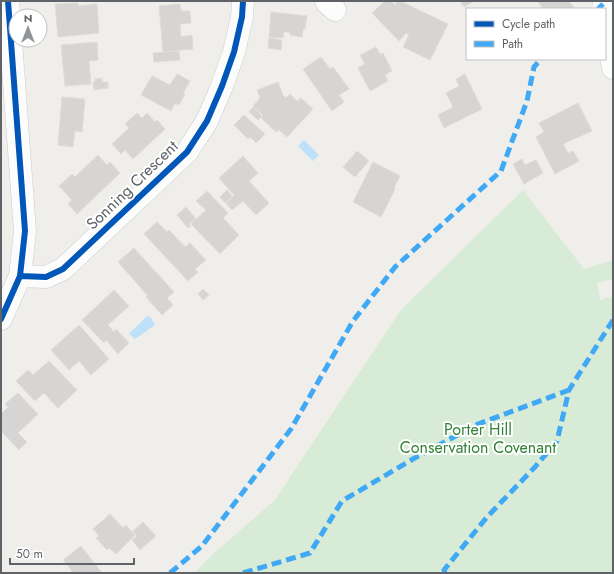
<svg xmlns="http://www.w3.org/2000/svg" width="614" height="574" font-family="Jost,sans-serif">
	<style>
		.green { fill: #d8ebd6 }
		.water { fill: #bfe0f9 }
		.building { fill: #d6d5d3; stroke: #deddd9 }
		.lines { fill: none; stroke-linecap: round; stroke-linejoin: round }
		.minor-casing { stroke: #cbcccc; stroke-width: 23 }
		.minor { stroke: #fdfcfc; stroke-width: 22 }
		.quiet { stroke: #3fa9f5; stroke-width: 5; stroke-dasharray: 10 5; stroke-linecap: butt }
		.cycleway-casing { stroke: #fff; stroke-width: 8 }
		.cycleway { stroke: #0057b8; stroke-width: 6 }
		.labels { text-anchor: middle; dominant-baseline: central; stroke-width: 4; stroke-linejoin: round; paint-order: stroke }
		.street-label { font-size: 16px; fill: #5f6368; stroke: #fff }
		.park-label { font-size: 16px; fill: #348238; stroke: #fff }
	</style>
	<rect width="100%" height="100%" fill="#efeeea"/>
	<path class="green" d="M523,190L584,269L613,260V279L597,283L600,300L613,296V573H194L212,555L275,500L400,311Z"/>
	<path class="water" d="M304,140L319,155L313,161L298,146Z
		M147,316L151,318L155,325L135,339L129,334Z"/>
	<path class="building" d="M385,1H391L395,5L397,1H400L448,24L430,60L403,47L409,35L406,33L399,41L372,13Z
		M460,1H474L464,7Z
		M537,1H568L575,8L544,9Z
		M78,3V6L97,4L99,33L58,37L55,4Z
		M180,4L181,11H190L191,23L180,24L181,37L192,35L193,49L163,52L159,6Z
		M271,12L307,16L305,29H303L302,37L290,35V32H284L283,38L269,37Z
		M269,38L282,40L281,50L268,48Z
		M97,42L98,60L89,61L91,84L65,86L61,45Z
		M376,47L380,54L383,53L392,71L385,75L388,81L370,91L358,68L365,64L360,55Z
		M179,51L180,60L154,62L153,53Z
		M321,57L330,69L333,67L349,89L339,95L344,102L332,111L303,69Z
		M177,74L190,81L183,93L185,94L179,105L175,103L171,111L141,95L152,76L170,85Z
		M465,74L482,109L444,128L438,115L453,107L446,93L459,86L456,79Z
		M102,78V82H108V88L94,90L93,82H95V79Z
		M278,82L283,95L286,98L290,94L297,101L301,98L313,109L287,137L279,130L276,132L261,118L263,115L253,106L260,98L257,90Z
		M62,97L85,99L82,132L75,131L73,147L58,145Z
		M578,103L592,131L563,144L568,153L573,151L579,161L555,174L536,137L544,132L539,123Z
		M253,107L262,116L258,120L249,112Z
		M137,113L142,118L147,113L155,122L157,120L165,129L133,159L125,150L121,154L112,144L129,128L125,124Z
		M244,115L265,134L256,143L250,137L248,139L234,125Z
		M357,151L369,161L355,177L343,167Z
		M98,155L107,165L110,162L120,173L77,214L68,204L72,200L59,186L72,174L75,177Z
		M243,156L258,173L249,181L269,203L256,215L243,201L232,210L226,203L234,195L219,178Z
		M522,159L525,165L536,160L543,173L524,184L513,164Z
		M373,162L400,176L394,188L395,189L381,217L353,202Z
		M227,190L232,196L225,203L220,197Z
		M207,191L228,213L223,218L239,235L220,254L191,224L206,210L196,201Z
		M186,207L196,219L189,224L191,226L188,228L177,215Z
		M157,222L167,232L169,230L185,247L190,243L206,260L195,269L198,272L188,281L144,234Z
		M134,248L174,292L167,298L173,305L162,315L146,297L148,296L118,262Z
		M203,289L209,295L203,300L198,294Z
		M114,290L129,306L108,325L114,332L116,329L129,343L118,354L106,340L104,343L82,320Z
		M79,325L109,359L91,375L79,361L69,370L51,350Z
		M49,361L77,390L58,408L44,393L35,401L16,381L28,370L33,375Z
		M18,393L38,414L18,433L27,442L19,450L1,431V414L8,407L5,404Z
		M110,514L123,528L126,525L135,535L116,554L109,548L107,550L96,538L99,536L93,529Z
		M143,522L156,536L140,550L132,540L137,536L133,531Z
		M81,546L102,573H70L72,571L63,560Z"/>
	<g class="lines">
		<g class="minor-casing">
			<path id="minor" d="M326,1L327,3L335,10
				M603,9L604,1
				M605,23L613,68
				M20,276L46,277L63,269L187,152L207,121L222,86L234,52L242,17L243,1
				M1,319L20,276L25,231L8,1"/>
		</g>
		<use href="#minor" class="minor"/>
		<path class="quiet" d="M598,9L603,4
			M170,573L202,546L291,429L353,321L395,267L501,171L527,101L534,67L541,59
			M243,573L310,553L342,501L413,459L478,424L569,390
			M445,573L444,570L487,517L535,467L557,441L569,390L613,320"/>
		<g class="cycleway-casing">
			<path id="cycleway" d="M20,276L46,277L63,269L187,152L207,121L222,86L234,52L242,17L243,1
				M1,319L20,276L25,231L8,1"/>
		</g>
		<use href="#cycleway" class="cycleway"/>
	</g>
	<g class="labels">
		<g class="street-label">
			<text transform="translate(132 185) rotate(-44)">Sonning Crescent</text>
		</g>
		<g class="park-label">
			<text x="478" y="429">Porter Hill<tspan x="478" dy="18">Conservation Covenant</tspan></text>
		</g>
	</g>
	<rect width="614" height="574" fill="none" stroke="#5f6368" stroke-width="4"/>
	<rect x="466" y="8" width="140" height="52" fill="#ffffff" stroke="#bfc1c3"/>
	<rect x="474" y="21" width="20" height="6" fill="#0057b8" stroke="#bfc1c3"/>
	<text x="502" y="28" font-size="12" fill="#5f6368">Cycle path</text>
	<rect x="474" y="41" width="20" height="6" fill="#3fa9f5" stroke="#bfc1c3"/>
	<text x="502" y="48" font-size="12" fill="#5f6368">Path</text>
	<g transform="translate(28 28)"><circle r="19" fill="#ffffff" stroke="#bfc1c3"/>
	<path d="M0-3L7 15L0 10L-7 15Z" fill="#919496"/>
	<text y="-6" font-size="11" font-weight="bold" text-anchor="middle" fill="#5f6368">N</text>
	</g>
	<path d="M10 558v6h124v-6" fill="none" stroke="#5f6368" stroke-width="2"/>
	<text x="16" y="558" font-size="12" fill="#5f6368" stroke="#ffffff" stroke-width="3" paint-order="stroke">50 m</text>
</svg>
